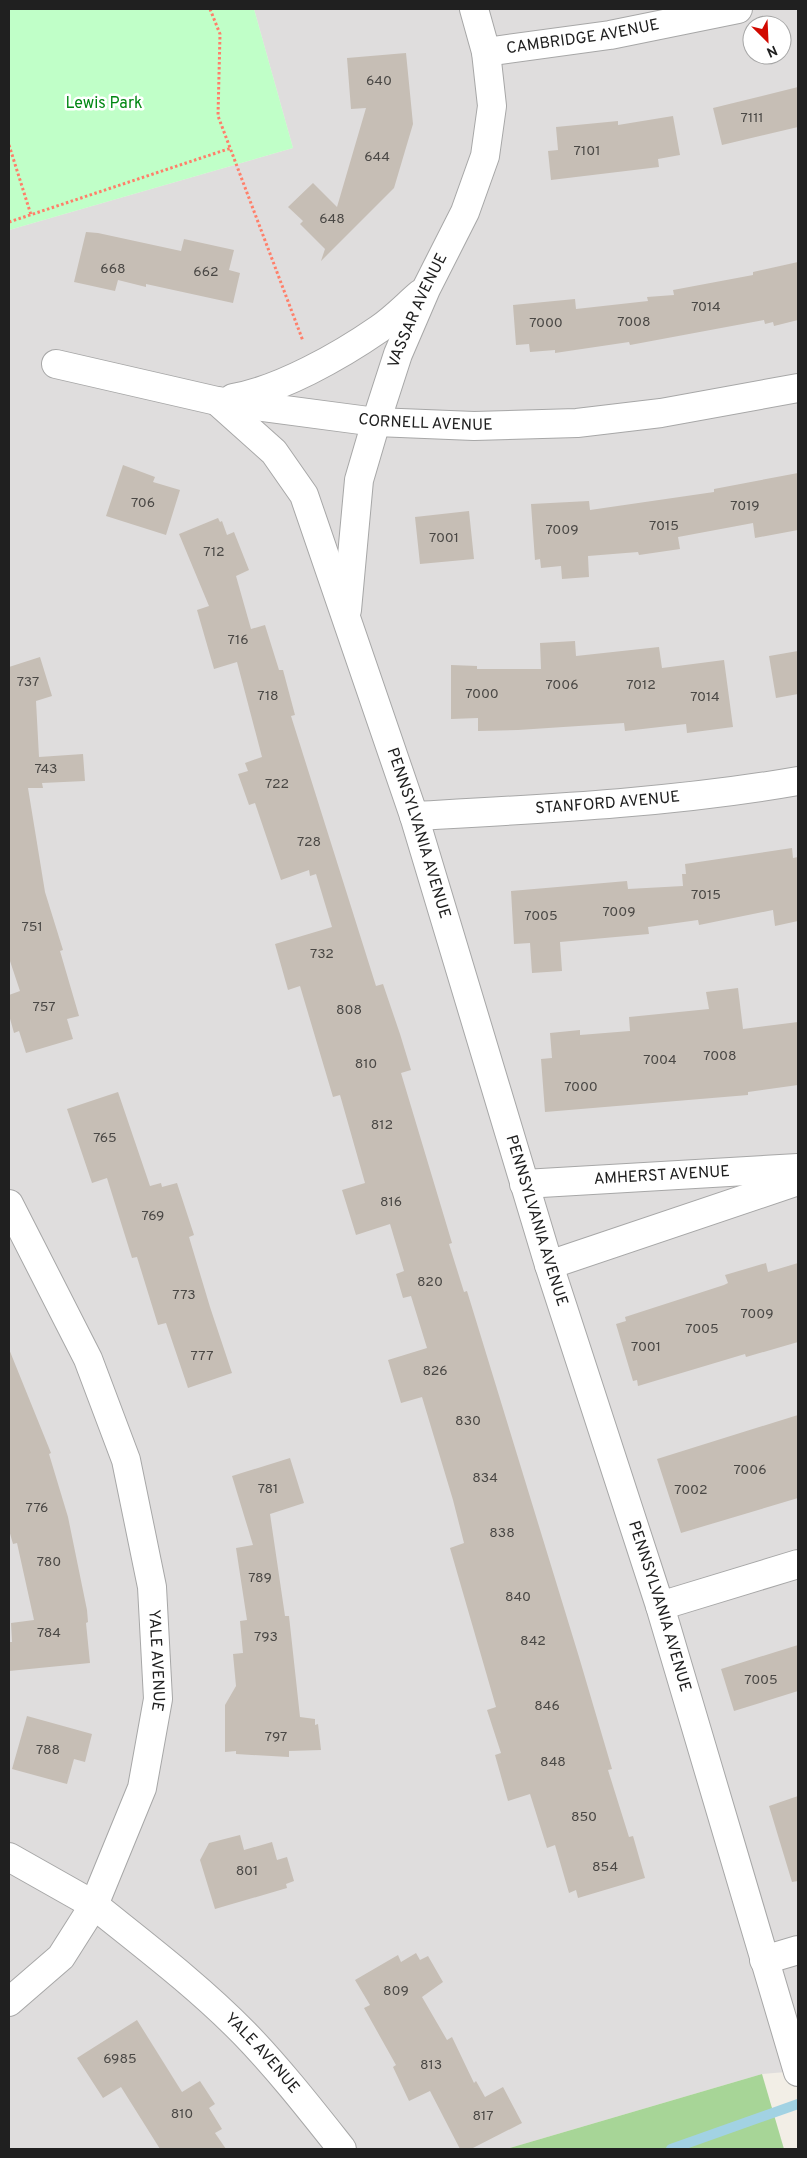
<svg xmlns="http://www.w3.org/2000/svg" width="807" height="2158" font-family="Overpass,sans-serif">
	<style>
		.residential { fill: #dfdddd; fill-rule: evenodd }
		.forest { fill: #a7d597 }
		.park { fill: #c0ffc8 }
		.lines { fill: none; stroke-linecap: round; stroke-linejoin: round }
		.stream { stroke: #a2d2e3; stroke-width: 10 }
		.building { fill: #c6beb5 }
		.minor-casing { stroke: #a7a7a7; stroke-width: 30 }
		.path { stroke: #ff7f6a; stroke-width: 3; stroke-dasharray: 2.5 2.5; stroke-linecap: butt }
		.minor { stroke: #fff; stroke-width: 28 }
		.labels { text-anchor: middle; dominant-baseline: central; stroke-width: 5; stroke-linejoin: round; paint-order: stroke }
		.number-label { font-size: 14px; fill: #4a4845 }
		.street-label { font-size: 16px; fill: #202020; stroke: #fff }
		.park-label { font-size: 16px; fill: #018712; stroke: #fff }
	</style>
	<rect width="100%" height="100%" fill="#f2eee6"/>
	<path class="residential" d="M254,9H798V2071L762,2074L506,2149H9V230L293,148ZM752,25H782V55H752Z"/>
	<path class="forest" d="M762,2074L784,2149H506Z"/>
	<path class="park" d="M9,9H254L293,148L9,230Z"/>
	<g class="lines">
		<path class="stream" d="M671,2149L798,2104"/>
	</g>
	<path class="building" d="M406,53L413,124L394,188L321,261L325,249L300,224L303,221L288,207L313,183L337,207L366,108L351,109L347,58Z
		M798,87V127L722,145L713,108Z
		M673,116L680,155L658,159L659,167L551,180L548,151L558,150L556,127L618,121V125Z
		M86,232L98,233L181,251L184,239L234,250L229,270L240,273L233,303L146,284V287L118,280L115,291L74,282Z
		M798,262V320L774,326L773,322L765,324L764,320L630,345L629,342L555,353V350L530,352L529,344L516,345L513,305L575,299L576,309L648,301L647,297L674,295L673,290L753,275V272Z
		M123,465L155,477L153,482L180,490L166,535L106,516Z
		M798,473V530L755,538L753,523L678,537L680,549L639,555L638,552L588,556L589,577L562,579L561,566L541,568L540,559L535,560L531,504L589,501L590,510L714,492V489Z
		M469,511L474,559L420,564L415,517Z
		M218,518L220,522L222,521L227,535L234,532L249,570L236,576L251,629L265,625L279,670H283L295,715L291,716L376,986L383,984L400,1034L411,1070L401,1073L452,1243L449,1244L464,1292L467,1291L579,1657L612,1769L608,1770L629,1837L633,1836L645,1878L578,1898L576,1890L569,1893L555,1845L547,1848L530,1794L508,1801L495,1755L501,1753L487,1710L496,1707L450,1548L464,1543L453,1500L422,1397L401,1403L388,1360L427,1348L411,1296L403,1298L396,1274L404,1271L390,1224L356,1235L342,1190L365,1183L340,1095L333,1097L300,986L288,990L275,944L332,927L316,874L310,876L309,870L281,880L255,803L249,805L238,774L248,771L245,763L262,757L237,662L214,669L197,610L209,606L179,534Z
		M575,641L576,656L659,647L662,668L724,660L733,727L687,733L686,724L625,731L624,723L518,730L478,731V718L451,719V665L477,666V669H541L540,643Z
		M798,651V694L776,698L769,656Z
		M40,657L52,696L36,701L39,757L83,754L85,781L42,783L43,788H28L45,892L63,950L60,951L79,1016L67,1019L73,1039L26,1053L19,1031L14,1033L9,1015V995L20,991L9,958V667Z
		M792,848L793,858L798,857V921L775,926L773,910L699,925L698,920L648,927L649,934L560,942L562,971L532,973L530,943L514,944L511,891L627,881L628,889L683,886L682,874H686L685,864Z
		M738,988L743,1029L798,1022V1085L748,1092V1095L545,1112L541,1059L552,1058L550,1033L580,1030V1035L630,1031L629,1017L709,1009L706,992Z
		M118,1092L150,1186L161,1183L162,1187L177,1183L194,1235L189,1237L210,1307L232,1373L188,1388L166,1323L158,1325L137,1257L132,1258L107,1178L92,1183L67,1109Z
		M766,1263L768,1272L798,1263V1342L746,1357L745,1354L638,1386L637,1380L633,1381L616,1324L626,1321L625,1317L724,1285L728,1283L725,1275Z
		M9,1349L51,1453L49,1454L68,1517L87,1610L88,1622L86,1623L90,1663L9,1671V1642H12L11,1623L34,1620L17,1543L13,1544L9,1530Z
		M798,1415V1498L681,1533L657,1459Z
		M290,1458L304,1503L270,1514L285,1616H289L300,1717L315,1719V1725L318,1724L321,1750L289,1751V1757L236,1754V1751L225,1752V1705L236,1686L233,1654L243,1653L240,1621L247,1620L236,1548L253,1545L232,1476Z
		M798,1645V1691L734,1711L721,1669Z
		M27,1716L92,1734L85,1762L74,1759L67,1784L12,1769Z
		M798,1796V1881L792,1882L769,1806Z
		M240,1835L244,1850L272,1842L277,1860L287,1857L294,1881L286,1884L287,1888L215,1909L200,1860L209,1843Z
		M416,1953L420,1960L428,1956L443,1982L422,1997L447,2040L452,2037L474,2083L476,2081L485,2097L503,2087L522,2123L471,2149H460L430,2091L409,2101L393,2067L396,2065L364,2008L370,2005L355,1980L398,1955L401,1962Z
		M137,2020L182,2092L200,2081L215,2104L209,2108L222,2129L215,2133L226,2149H160L121,2087L103,2098L77,2058Z"/>
	<g class="lines">
		<g class="minor-casing">
			<g id="minor">
				<path id="s1" d="M486,52L610,35L738,9"/>
				<path id="s2" d="M56,364L217,401L376,422L474,426L577,423L661,413L798,388"/>
				<path d="M233,398C280,390 340,356 379,329C394,319 407,305 420,294"/>
				<path id="s3" d="M217,401L274,452L304,495L414,816L549,1265L660,1606L798,2072"/>
				<path id="s4" d="M347,610L359,480L376,422L398,354L426,289L465,212L485,156L492,106L486,52L474,9"/>
				<path id="s5" d="M414,816C542,809 672,803 798,781"/>
				<path id="s6" d="M524,1184L798,1168"/>
				<path id="s7" d="M9,1204L88,1359L126,1460L152,1587L158,1699L142,1788L94,1905C145,1946 198,1986 244,2033C279,2069 311,2110 342,2149"/>
				<path d="M549,1265L798,1181"/>
				<path d="M660,1606L798,1564"/>
				<path d="M9,1857L94,1905L61,1957L9,2002"/>
				<path d="M764,1960L798,1950"/>
			</g>
		</g>
		<path class="path" d="M210,9L220,34L218,116L303,341
			M9,145L31,215
			M9,222L231,148"/>
		<use href="#minor" class="minor"/>
	</g>
	<g class="labels">
		<g class="number-label">
			<text x="379" y="81">640</text>
			<text x="752" y="118">7111</text>
			<text x="587" y="151">7101</text>
			<text x="377" y="157">644</text>
			<text x="332" y="219">648</text>
			<text x="113" y="269">668</text>
			<text x="206" y="272">662</text>
			<text x="706" y="307">7014</text>
			<text x="634" y="322">7008</text>
			<text x="546" y="323">7000</text>
			<text x="143" y="503">706</text>
			<text x="745" y="506">7019</text>
			<text x="664" y="526">7015</text>
			<text x="562" y="530">7009</text>
			<text x="444" y="538">7001</text>
			<text x="214" y="552">712</text>
			<text x="238" y="640">716</text>
			<text x="28" y="682">737</text>
			<text x="562" y="685">7006</text>
			<text x="641" y="685">7012</text>
			<text x="482" y="694">7000</text>
			<text x="268" y="696">718</text>
			<text x="705" y="697">7014</text>
			<text x="46" y="769">743</text>
			<text x="277" y="784">722</text>
			<text x="309" y="842">728</text>
			<text x="706" y="895">7015</text>
			<text x="619" y="912">7009</text>
			<text x="541" y="916">7005</text>
			<text x="32" y="927">751</text>
			<text x="322" y="954">732</text>
			<text x="44" y="1007">757</text>
			<text x="349" y="1010">808</text>
			<text x="720" y="1056">7008</text>
			<text x="660" y="1060">7004</text>
			<text x="366" y="1064">810</text>
			<text x="581" y="1087">7000</text>
			<text x="382" y="1125">812</text>
			<text x="105" y="1138">765</text>
			<text x="391" y="1202">816</text>
			<text x="153" y="1216">769</text>
			<text x="430" y="1282">820</text>
			<text x="184" y="1295">773</text>
			<text x="757" y="1314">7009</text>
			<text x="702" y="1329">7005</text>
			<text x="646" y="1347">7001</text>
			<text x="202" y="1356">777</text>
			<text x="435" y="1371">826</text>
			<text x="468" y="1421">830</text>
			<text x="750" y="1470">7006</text>
			<text x="485" y="1478">834</text>
			<text x="268" y="1489">781</text>
			<text x="691" y="1490">7002</text>
			<text x="37" y="1508">776</text>
			<text x="502" y="1533">838</text>
			<text x="49" y="1562">780</text>
			<text x="260" y="1578">789</text>
			<text x="518" y="1597">840</text>
			<text x="49" y="1633">784</text>
			<text x="266" y="1637">793</text>
			<text x="533" y="1641">842</text>
			<text x="761" y="1680">7005</text>
			<text x="547" y="1706">846</text>
			<text x="276" y="1737">797</text>
			<text x="48" y="1750">788</text>
			<text x="553" y="1762">848</text>
			<text x="584" y="1817">850</text>
			<text x="605" y="1867">854</text>
			<text x="247" y="1871">801</text>
			<text x="396" y="1991">809</text>
			<text x="120" y="2059">6985</text>
			<text x="431" y="2065">813</text>
			<text x="182" y="2114">810</text>
			<text x="483" y="2116">817</text>
		</g>
		<g class="street-label">
			<text stroke="none"><textPath href="#s1" startOffset="98">CAMBRIDGE AVENUE</textPath></text>
			<text stroke="none"><textPath href="#s4" startOffset="310">VASSAR AVENUE</textPath></text>
			<text stroke="none"><textPath href="#s2" startOffset="375">CORNELL AVENUE</textPath></text>
			<text stroke="none"><textPath href="#s5" startOffset="194">STANFORD AVENUE</textPath></text>
			<text stroke="none"><textPath href="#s3" startOffset="486">PENNSYLVANIA AVENUE</textPath></text>
			<text stroke="none"><textPath href="#s6" startOffset="138">AMHERST AVENUE</textPath></text>
			<text stroke="none"><textPath href="#s3" startOffset="891">PENNSYLVANIA AVENUE</textPath></text>
			<text stroke="none"><textPath href="#s3" startOffset="1296">PENNSYLVANIA AVENUE</textPath></text>
			<text stroke="none"><textPath href="#s7" startOffset="485">YALE AVENUE</textPath></text>
			<text stroke="none"><textPath href="#s7" startOffset="965">YALE AVENUE</textPath></text>
		</g>
		<g class="park-label">
			<text x="104" y="104">Lewis Park</text>
		</g>
	</g>
	<rect width="807" height="2158" fill="none" stroke="#202020" stroke-width="20"/>
	<g transform="translate(767 40) rotate(156)"><circle r="24" fill="#ffffff" stroke="#a6a6a6"/>
	<path d="M0-4L9 19L0 12L-9 19Z" fill="#d10900"/>
	<text y="-8" font-size="14" font-weight="bold" text-anchor="middle" fill="#202020">N</text>
	</g>
</svg>
